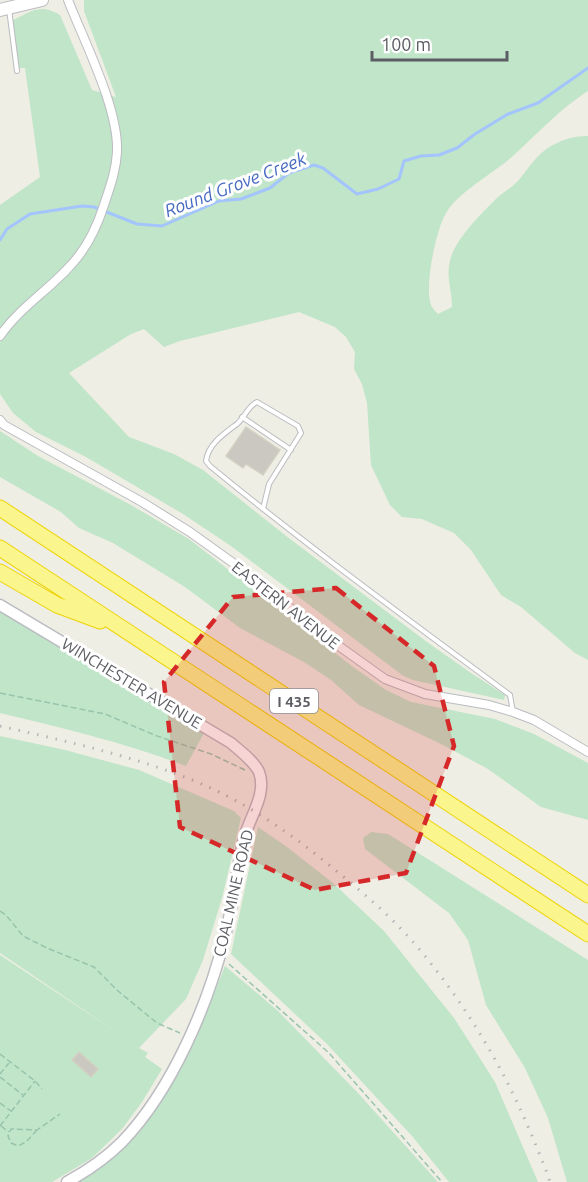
<svg xmlns="http://www.w3.org/2000/svg" width="588" height="1182" font-family="Ubuntu,sans-serif">
	<style>
		.green { fill: #c0e5c8 }
		.lines { fill: none; stroke-linecap: round; stroke-linejoin: round }
		.stream { stroke: #a4c4fd; stroke-width: 3 }
		.building { fill: #cac8c1; stroke: #d3d1c2; stroke-width: 1.5 }
		.service-casing { stroke: #bbbcc2; stroke-width: 6 }
		.minor-casing { stroke: #bbbcc2; stroke-width: 10 }
		.tertiary-casing { stroke: #bbbcc2; stroke-width: 13 }
		.secondary-casing { stroke: #bcbdc4; stroke-width: 14 }
		.motorway-casing { stroke: #edd305; stroke-width: 17 }
		.path { stroke: #98c4ad; stroke-width: 1.5; stroke-dasharray: 6 3; stroke-linecap: butt }
		.service { stroke: #fff; stroke-width: 4 }
		.minor { stroke: #fff; stroke-width: 8 }
		.tertiary { stroke: #fff; stroke-width: 10 }
		.secondary { stroke: #fff; stroke-width: 12 }
		.motorway { stroke: #fbf58e; stroke-width: 15 }
		.rail { stroke: #b6b7b7; stroke-width: 3; stroke-dasharray: 1.5 8; stroke-linecap: butt }
		.marked { fill: #d62828; fill-opacity: 0.2; stroke: #d62828; stroke-width: 4.5; stroke-dasharray: 12 8; stroke-linejoin: round }
		.labels { text-anchor: middle; dominant-baseline: central; stroke-width: 6; stroke-linejoin: round; paint-order: stroke }
		.shield { fill: #fff; stroke: #8d8e92; stroke-width: 1.5 }
		.shield-label { font-size: 15px; font-weight: bold; fill: #5c5e64 }
		.street-label { font-size: 16px; fill: #5c5e64; stroke: #fff }
		.water-label { font-size: 18px; font-style: italic; fill: #476ac1; stroke: #fff }
	</style>
	<rect width="100%" height="100%" fill="#eeeee4"/>
	<path class="green" d="M84,0H588V91C561,108 539,132 515,154C495,173 460,190 446,213C436,229 423,291 432,307C434,310 436,312 438,314L452,307C452,288 445,277 451,257C458,237 478,217 493,202C500,194 510,189 518,181C529,168 537,153 553,145C564,139 575,136 588,136V660L575,653L521,607L501,595L471,550L454,533L422,519L402,517L390,505L371,465L367,403L362,384L354,369L355,352L346,337L335,327L299,312L180,341L164,347L144,329L131,334L69,373L129,437L174,454L203,470L290,539L427,642L471,673L505,695L504,700L413,680L402,675L231,546L183,514L86,457L36,432L13,413L0,394V205L40,177L25,68H19L13,20C32,11 40,3 60,15L92,90L116,97L84,11Z
		M0,431L38,456L131,505L189,539L353,667L386,690L411,702L495,719L534,734L588,763V820L541,807L488,769L441,744L359,705L331,680L304,662L240,628L185,587L113,543L79,528L61,512L0,477Z
		M0,611L204,733L186,766C125,743 63,728 0,713Z
		M0,736L65,750L139,770L234,811L241,818L222,898L203,960L186,999L139,1048L148,1053L145,1057L162,1069L142,1102L122,1129L92,1158L52,1182H0V955L118,1033L0,953Z
		M258,827L287,847L333,883L384,931L454,1018L495,1082L538,1182H449L412,1136L327,1044L231,954Z
		M371,832L388,834L588,960V1182H567L548,1118L525,1068L486,1005L468,940L449,913L365,849L363,838Z
		M225,966L278,1011L357,1092L438,1182H77C88,1175 101,1168 112,1159C171,1107 196,1038 225,966Z"/>
	<g class="lines">
		<path class="stream" d="M0,240L7,229L30,214L82,206L94,207L137,224L162,226L219,201L241,199L270,188L289,173L314,165L323,168L357,194L378,189L399,179L404,161L421,156L439,155L457,148L475,134L508,114L538,103L588,68"/>
	</g>
	<path class="building" d="M246,427L280,450L263,475L246,464L243,468L226,456Z
		M79,1052L98,1069L91,1077L72,1060Z"/>
	<g class="lines">
		<g class="service-casing">
			<path id="service" d="M9,9L17,71
				M242,417L291,450
				M263,509L269,484L301,433L298,426L257,402C248,406 245,417 237,424C225,433 208,444 206,461L210,466C307,546 409,620 510,695L513,712"/>
		</g>
		<g class="minor-casing">
			<path id="minor" d="M0,336C19,308 49,290 71,265C87,248 97,227 104,205C110,187 116,171 117,152C119,109 84,41 68,0
				M0,420L4,425L142,502L190,532L236,565L329,639L385,679L425,694L489,705L513,712L534,720L588,752"/>
		</g>
		<g class="tertiary-casing">
			<path id="tertiary" d="M0,605L231,743C240,751 254,761 259,772C268,795 247,821 243,842C236,873 233,905 225,936C208,1005 172,1090 122,1142C106,1158 87,1171 67,1182"/>
		</g>
		<g class="secondary-casing">
			<path id="secondary" d="M0,10L42,0"/>
		</g>
		<g class="motorway-casing">
			<path id="motorway" d="M0,508L588,895
				M0,548L588,934
				M0,572L57,605L100,621"/>
		</g>
		<path class="path" d="M0,693L105,714L157,736L211,754L247,771
			M0,911L6,915L23,936L47,948L94,967L118,991L157,1023L180,1033
			M229,964L329,1053L442,1182
			M0,1054L35,1081L42,1089
			M0,1074L9,1063
			M0,1077L23,1095
			M0,1103L11,1111
			M0,1126L35,1081
			M1,1126L9,1132
			M37,1130L26,1142L18,1146L11,1143L8,1136L11,1129L37,1130L60,1114"/>
		<use href="#service" class="service"/>
		<use href="#minor" class="minor"/>
		<use href="#tertiary" class="tertiary"/>
		<use href="#secondary" class="secondary"/>
		<use href="#motorway" class="motorway"/>
		<path class="rail" d="M0,726C65,741 130,755 192,780C240,799 283,828 323,860C355,886 387,912 414,943C463,1000 503,1066 532,1136C538,1151 545,1166 550,1182"/>
	</g>
	<path class="marked" d="M336,588L434,666L454,746L406,873L315,890L180,827L164,682L233,597Z"/>
	<g class="labels">
		<rect class="shield" x="270" y="689" width="48" height="24" rx="4.5"/>
		<g class="shield-label">
			<text x="294" y="701">I 435</text>
		</g>
		<g class="street-label">
			<text transform="translate(286 605) rotate(38)">EASTERN AVENUE</text>
			<text transform="translate(132 683) rotate(31)">WINCHESTER AVENUE</text>
			<text transform="translate(233 893) rotate(-77)">COAL MINE ROAD</text>
		</g>
		<g class="water-label">
			<text transform="translate(235 184) rotate(-21)">Round Grove Creek</text>
		</g>
	</g>
	<path d="M372 51v9h135v-9" fill="none" stroke="#5c5e64" stroke-width="3"/>
	<text x="381" y="51" font-size="18" fill="#5c5e64" stroke="#ffffff" stroke-width="4.5" paint-order="stroke">100 m</text>
</svg>
